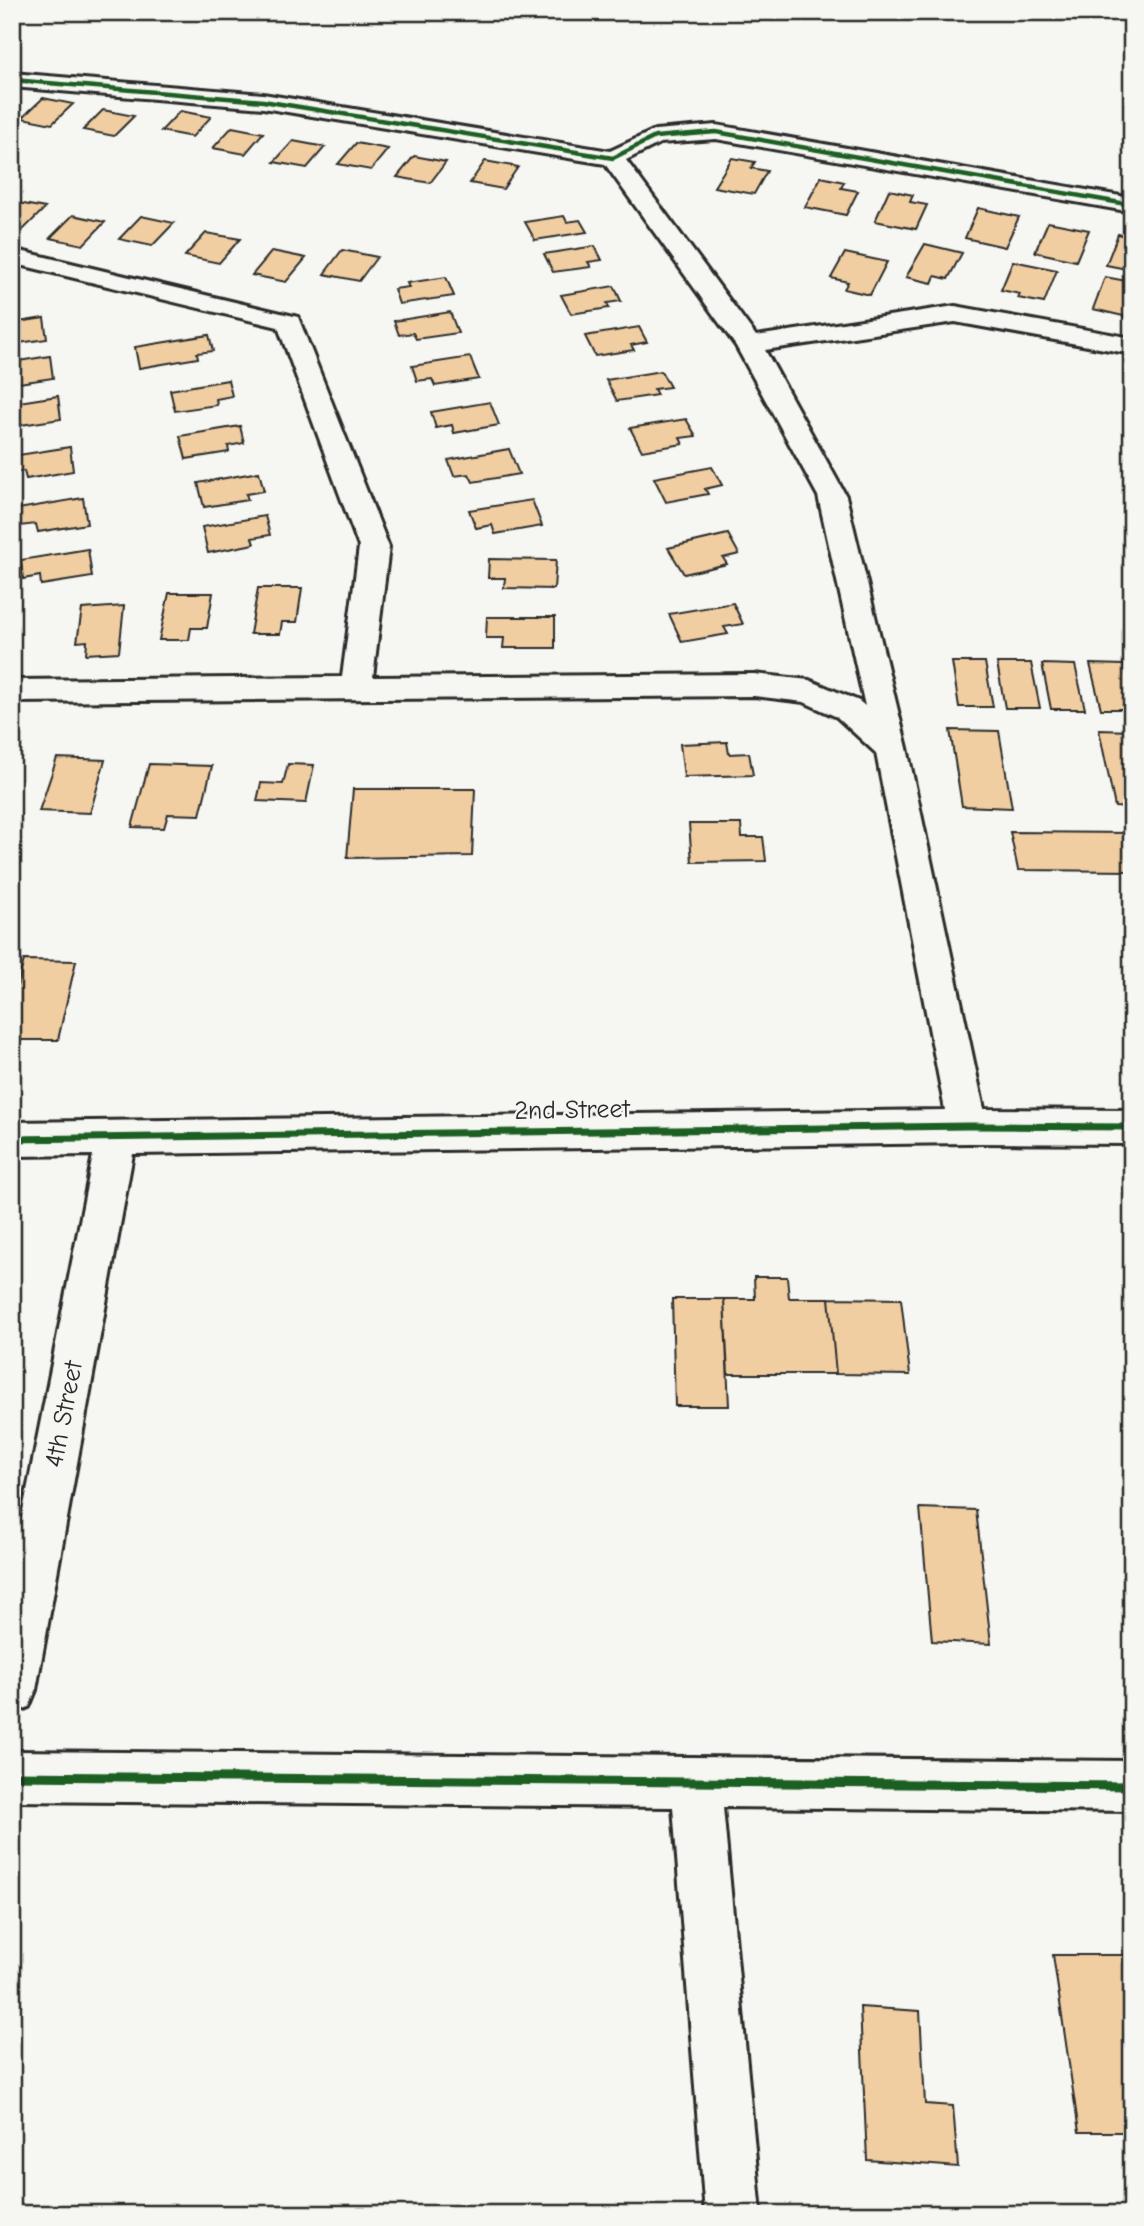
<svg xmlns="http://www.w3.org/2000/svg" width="1144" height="2226" font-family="'Comic Neue',sans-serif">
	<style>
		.building { fill: #f0cea1; stroke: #2b2b2b; stroke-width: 2 }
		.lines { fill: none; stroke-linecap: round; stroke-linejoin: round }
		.minor-casing { stroke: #2b2b2b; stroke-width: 6 }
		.minor { fill: #f6f6f2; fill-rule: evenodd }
		.cycleway-far2-casing { stroke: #f6f6f2; stroke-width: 7 }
		.cycleway-far1-casing { stroke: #f6f6f2; stroke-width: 11 }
		.cycleway-casing { stroke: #f6f6f2; stroke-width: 13 }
		.cycleway-far2 { stroke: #1b5e20; stroke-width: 4.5 }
		.cycleway-far1 { stroke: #1b5e20; stroke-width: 7 }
		.cycleway { stroke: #1b5e20; stroke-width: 9 }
		.labels { text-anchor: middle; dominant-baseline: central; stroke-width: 5; stroke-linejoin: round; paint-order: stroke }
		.street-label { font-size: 26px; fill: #2b2b2b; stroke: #f6f6f2 }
	</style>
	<rect width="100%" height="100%" fill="#f6f6f2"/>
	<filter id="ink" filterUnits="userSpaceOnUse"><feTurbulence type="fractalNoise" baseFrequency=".0143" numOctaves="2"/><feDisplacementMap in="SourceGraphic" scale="14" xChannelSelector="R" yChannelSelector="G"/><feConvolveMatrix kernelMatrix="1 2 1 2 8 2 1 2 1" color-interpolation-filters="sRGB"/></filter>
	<g filter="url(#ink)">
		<path class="building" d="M43,98L73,104L52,124L22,118Z
			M103,110L134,116L114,136L83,130Z
			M180,111L211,117L192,137L161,131Z
			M232,127L263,133L245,154L213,148Z
			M293,141L325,147L307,168L274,162Z
			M356,143L388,149L371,170L338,164Z
			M414,156L446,162L430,183L397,177Z
			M732,158L755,162L751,168L767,171L754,194L714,187Z
			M485,161L518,167L503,189L470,183Z
			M821,177L844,182L841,188L858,191L846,215L805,207Z
			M889,190L913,195L910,202L927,205L916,229L875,221Z
			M12,202H13L45,208L22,231L12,229Z
			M978,208L1019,217L1005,247L965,238Z
			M73,215L105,222L83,245L50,238Z
			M141,216L174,223L152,246L119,239Z
			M564,216L567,222L580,220L587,232L535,240L525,222Z
			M1048,222L1089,230L1076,261L1035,252Z
			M206,233L240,239L219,263L185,256Z
			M1118,234L1132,237V270L1106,265Z
			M925,244L962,253L948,279L935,276L932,283L906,277Z
			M595,246L602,260L588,262L591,267L553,272L544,254Z
			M342,250L377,257L359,281L324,274Z
			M272,251L306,258L286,282L252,275Z
			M845,253L887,262L870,295L844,289L848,282L831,278Z
			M1013,261L1057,270L1044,303L1018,298L1020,294L1001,290Z
			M446,277L454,296L399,304L394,289L409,287L407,283Z
			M1105,277L1132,282V318L1093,309Z
			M614,286L621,301L607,303L609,308L571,314L561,295Z
			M450,312L458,333L416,339L413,333L399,335L394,321Z
			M44,318L47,339L12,344V323Z
			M639,327L647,342L631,345L634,350L595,356L585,336Z
			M209,335L213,351L197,353L198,358L139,368L135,347Z
			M50,356L53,378L12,384V362Z
			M470,357L479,379L435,386L432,379L417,381L412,366Z
			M661,371L670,387L654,389L657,395L617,401L606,380Z
			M228,380L232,396L216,399L217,405L175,411L170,390Z
			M58,396L61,419L14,426L12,403Z
			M490,402L499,425L454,433L452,425L436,428L431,412Z
			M686,419L696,436L680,438L683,444L642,451L630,428Z
			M240,426L244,443L228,446L229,452L186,459L180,436Z
			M70,447L73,471L26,479L24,471L12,473V456Z
			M509,449L519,474L473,482L469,474L454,476L448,460Z
			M712,467L722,485L705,489L708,494L666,502L654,478Z
			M259,472L264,491L246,494L248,500L204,507L198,483Z
			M83,498L87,524L38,532L36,524L20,526L18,509Z
			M532,500L542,526L495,534L492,525L476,528L469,510Z
			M265,516L270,535L252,538L254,544L208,553L202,527Z
			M728,534L739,554L723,558L727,564L684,574L668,548Z
			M88,549L92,577L41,585L40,576L23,579L21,560Z
			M489,559L556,560L554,589L504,588L505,578H488Z
			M258,588H302L297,622H282L280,634H250Z
			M169,593H213L207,628H191L189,640H159Z
			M733,603L743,624L724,627L728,634L682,642L669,614Z
			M124,606L119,652L86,654L87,641L77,642L82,609Z
			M487,617H555V648H503L504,638H486Z
			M952,662H985L993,707H959Z
			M997,663H1031L1040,708H1005Z
			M1042,664L1075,665L1085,709H1051Z
			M1090,664L1124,665L1132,697V709H1101Z
			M950,730L999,731L1012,808L962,806Z
			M1099,730L1132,731V808L1115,807Z
			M727,742L729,754L749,753L753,775L684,777L680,744Z
			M12,744L21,745L12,770Z
			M57,758L105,760L90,813L39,811Z
			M149,764L212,766L200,815L168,814L164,828L132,827Z
			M288,764L314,765L306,803L257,801L261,783L283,784Z
			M353,789H475L472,856L347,858Z
			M689,824H741L742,837H763L766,861L692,862Z
			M1010,832L1132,833V871L1018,870Z
			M24,960L76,961L58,1040H12V1005Z
			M754,1277H787L789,1298H829L836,1374H728L724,1299H755Z
			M829,1298L901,1299L910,1375L836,1374Z
			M672,1299H724L729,1406H675Z
			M920,1508L976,1510L991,1644L932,1641Z
			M1053,1955H1132V2132H1079Z
			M860,2007L920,2011L925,2104L953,2106L958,2167L867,2160Z"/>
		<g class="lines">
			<g class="minor-casing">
				<path id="minor" d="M12,73L263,94L610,151L655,130L716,125L1132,198V212L716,139L660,143L626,160L756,336L955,306L1132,338V354L955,322L765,350L846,496L907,748L984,1109L1132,1110V1144L968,1143L133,1154L36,1690L29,1707L12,1714V1567L93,1155L12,1156V1122L945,1110L876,753L837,717L804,702L754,696L12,702V680L342,677L359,547L278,327L12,263V249L298,317L389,547L373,677L754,674L809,680L859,701L865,706L818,496L736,346L605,164L263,108L12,87Z
					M12,1751L1132,1761V1811L723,1807L761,2214H705L673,1807L12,1801Z"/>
			</g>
			<use href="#minor" class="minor"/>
			<g class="cycleway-far2-casing">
				<path id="cycleway-far2" d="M12,80L263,101L613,158L655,137L716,132L1132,205"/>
			</g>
			<g class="cycleway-far1-casing">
				<path id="cycleway-far1" d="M12,1139L968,1126L1132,1127"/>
			</g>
			<g class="cycleway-casing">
				<path id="cycleway" d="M12,1776L1132,1786"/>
			</g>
			<use href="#cycleway-far2" class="cycleway-far2"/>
			<use href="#cycleway-far1" class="cycleway-far1"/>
			<use href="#cycleway" class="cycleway"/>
		</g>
	</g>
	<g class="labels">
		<g class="street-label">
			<text transform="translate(572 1110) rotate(-1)">2nd Street</text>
			<text transform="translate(64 1414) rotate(-79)">4th Street</text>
		</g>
	</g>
	<rect width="1144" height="2226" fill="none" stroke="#f6f6f2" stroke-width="42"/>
	<rect x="21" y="21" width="1102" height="2184" fill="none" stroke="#2b2b2b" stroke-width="2.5" filter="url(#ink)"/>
</svg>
